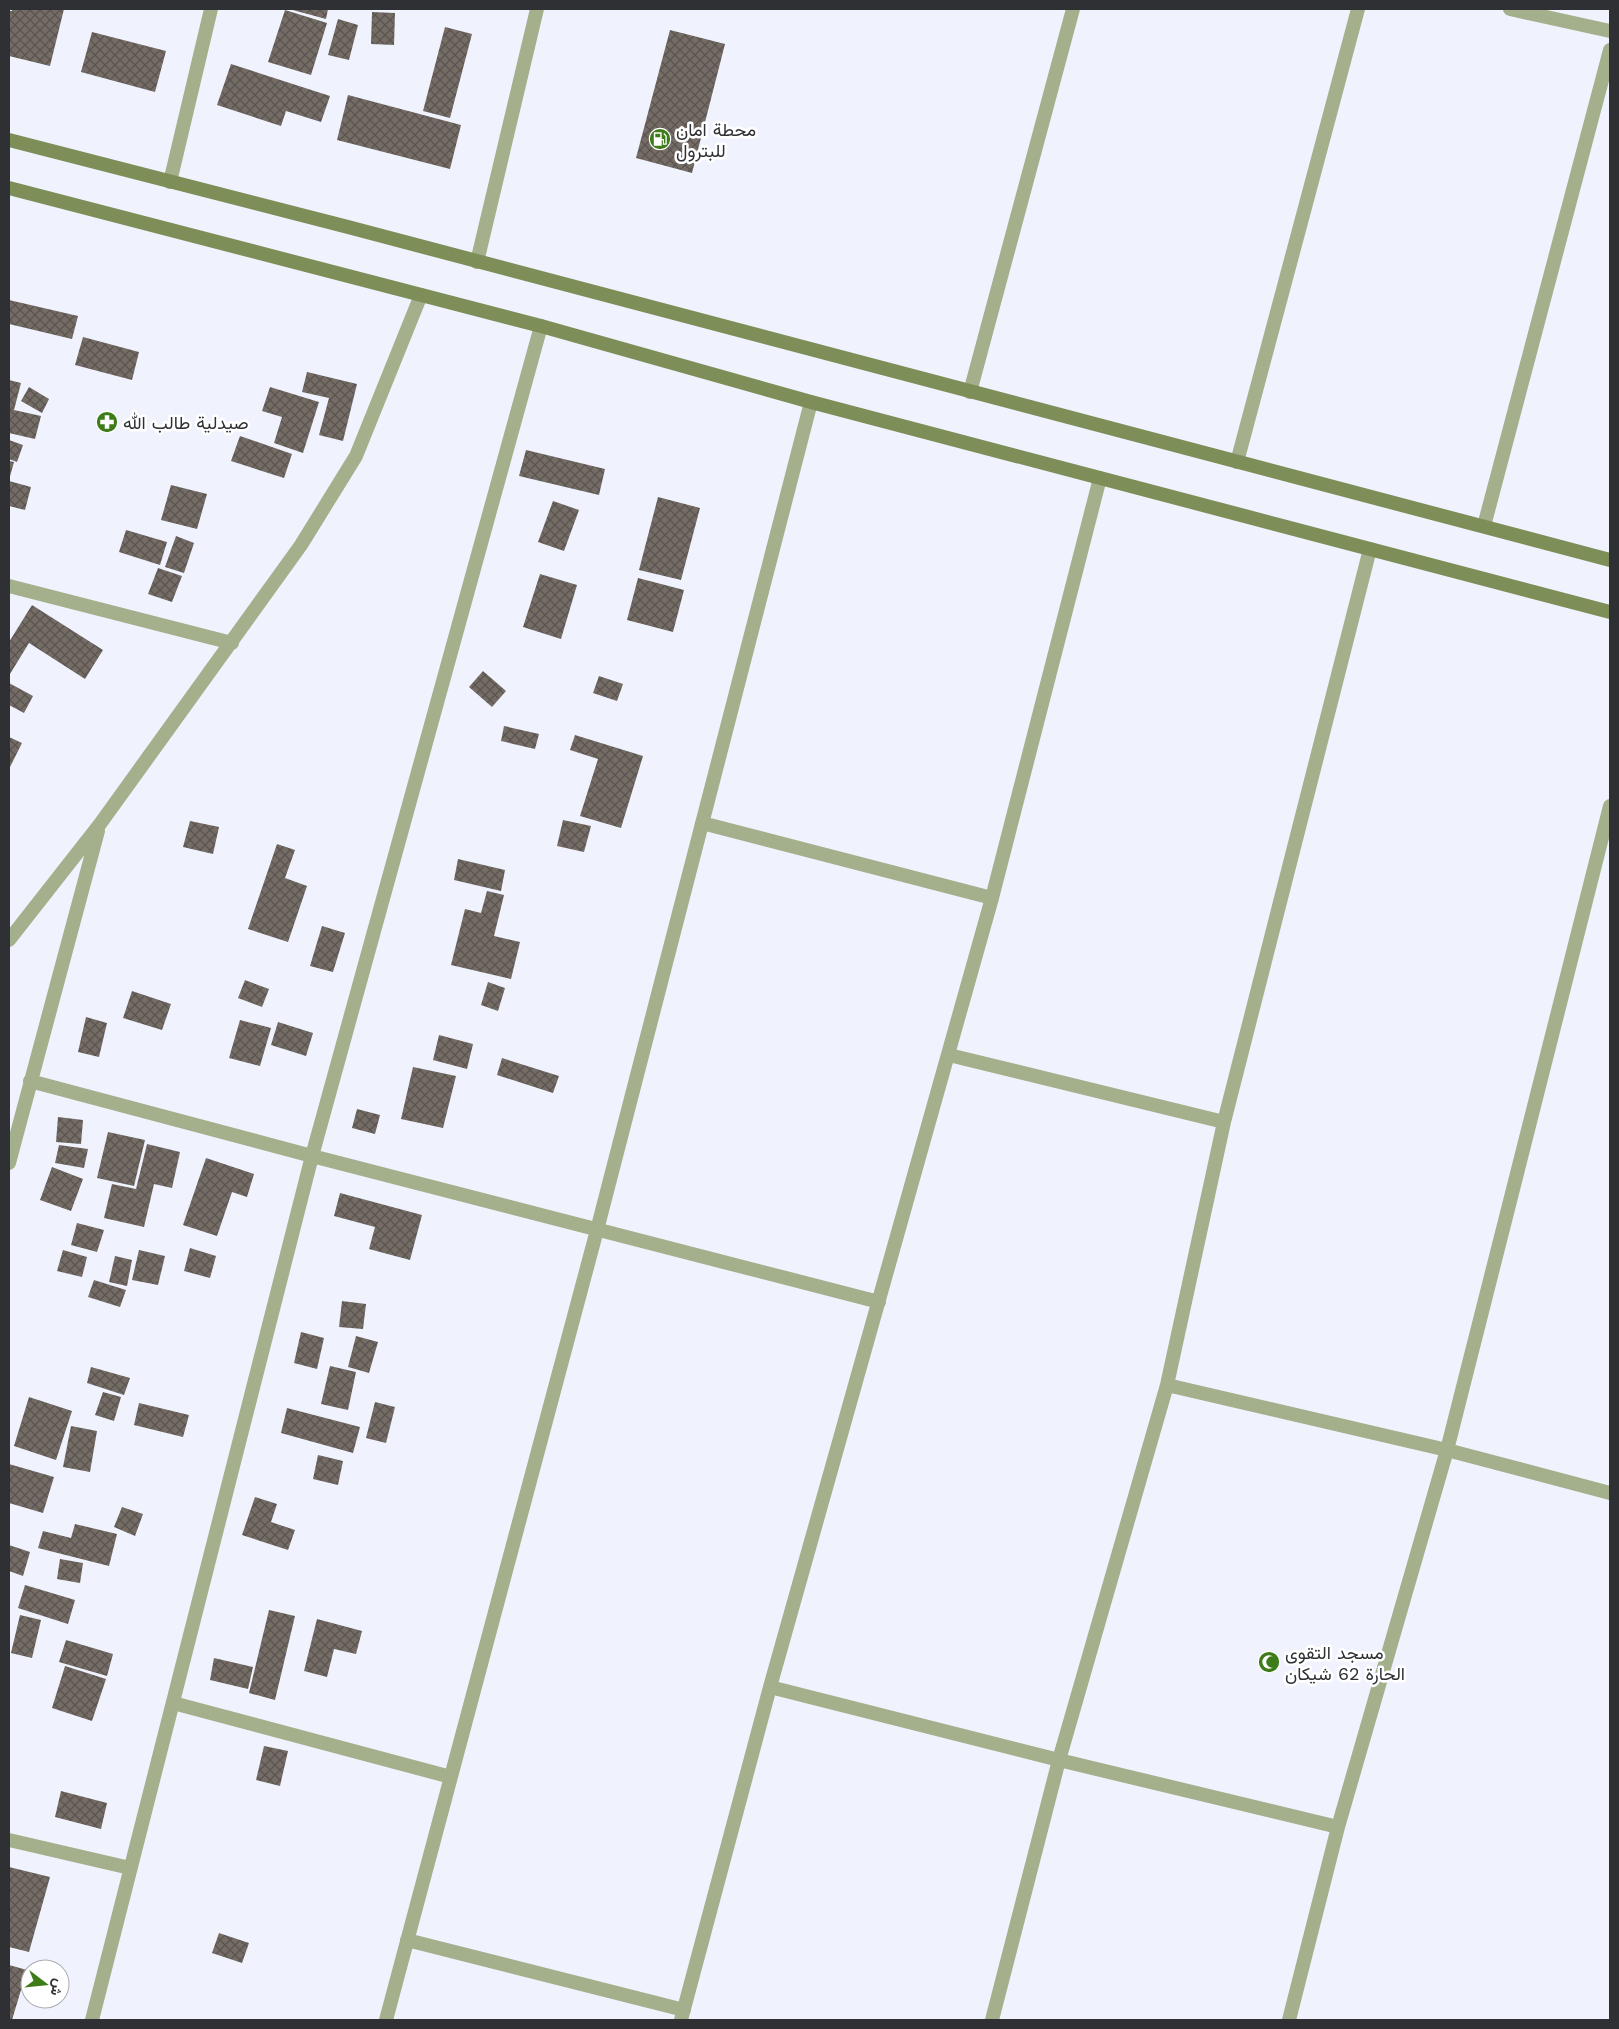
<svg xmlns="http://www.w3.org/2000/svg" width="1619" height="2029" font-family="'Work Sans',Vazirmatn,sans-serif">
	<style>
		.building { fill: url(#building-cross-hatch) }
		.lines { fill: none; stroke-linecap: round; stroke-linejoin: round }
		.minor { stroke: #a4af8c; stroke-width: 14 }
		.secondary { stroke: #7e8e59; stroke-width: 14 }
		.labels { text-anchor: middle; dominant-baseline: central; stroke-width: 5; stroke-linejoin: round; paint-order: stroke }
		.poi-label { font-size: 18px; fill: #2f3034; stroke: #fff; text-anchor: start }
	</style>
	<defs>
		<pattern id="building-cross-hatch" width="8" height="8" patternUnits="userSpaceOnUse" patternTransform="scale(1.25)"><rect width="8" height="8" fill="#746c65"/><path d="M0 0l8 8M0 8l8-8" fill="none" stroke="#5a5450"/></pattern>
	</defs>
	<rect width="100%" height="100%" fill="#f0f3fe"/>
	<path class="building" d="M12,9H64L50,66L9,56V11H12Z
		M289,9H328L326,19Z
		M285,10L327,23L311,75L268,62Z
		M372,12L395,13L394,45L371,44Z
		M338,19L358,25L349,60L328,55Z
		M445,27L472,34L450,118L423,111Z
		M670,30L725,44L692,173L636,158Z
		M92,32L166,51L155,92L81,72Z
		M231,64L330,96L321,122L286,111L281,126L217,105Z
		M348,95L461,125L450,169L337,140Z
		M9,300L78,316L72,339L9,324Z
		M83,337L139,352L132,380L75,365Z
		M307,372L357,384L343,441L319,435L329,398L302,392Z
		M9,380L21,383L14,410L41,416L35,439L9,433Z
		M29,387L49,399L42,413L21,401Z
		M270,387L319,402L303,453L274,443L282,417L262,411Z
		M240,436L292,454L284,478L231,461Z
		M9,440L23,445L17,462L9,459Z
		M526,450L605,469L599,495L519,476Z
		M9,461L14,462L9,480Z
		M9,481L31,487L25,510L9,506Z
		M171,485L207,494L197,529L161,520Z
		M658,497L700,508L681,580L639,570Z
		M553,501L579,510L564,551L538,542Z
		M126,530L167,542L160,565L119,552Z
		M176,536L194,543L184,573L165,567Z
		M158,568L182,576L172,602L148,594Z
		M540,574L577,585L561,639L523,627Z
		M638,578L684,590L673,632L627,620Z
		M32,605L103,650L85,679L29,643L10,674L9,673V642Z
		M483,671L506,691L492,707L469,687Z
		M599,676L623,684L617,701L593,693Z
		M9,683L33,696L24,713L9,705Z
		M504,726L539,734L535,749L501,741Z
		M575,735L643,756L621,828L580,816L598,759L570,750Z
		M9,737L22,743L10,767H9Z
		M563,820L591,826L584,852L557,846Z
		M190,821L219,827L213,854L183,847Z
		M277,844L295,850L285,878L307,886L288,942L248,929Z
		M458,859L505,870L501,891L454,880Z
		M487,891L504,895L494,936L520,942L511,979L451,965L465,909L481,913Z
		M322,926L345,933L333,972L310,966Z
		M245,980L269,989L262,1007L238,998Z
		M488,982L505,988L498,1011L481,1005Z
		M132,991L171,1004L162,1030L123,1018Z
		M86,1017L107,1023L99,1057L78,1052Z
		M240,1020L271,1028L260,1066L229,1058Z
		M278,1022L313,1033L306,1056L271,1045Z
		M439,1035L473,1044L467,1069L433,1060Z
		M502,1058L559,1076L553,1093L497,1075Z
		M413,1067L456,1076L443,1128L401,1119Z
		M357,1109L380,1115L375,1134L352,1128Z
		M58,1117L83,1120L81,1144L56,1142Z
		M108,1132L145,1140L134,1186L97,1178Z
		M147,1144L180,1152L172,1188L154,1184L144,1227L104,1218L112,1184L136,1189Z
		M59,1145L88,1149L84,1168L55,1163Z
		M206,1158L254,1174L247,1197L232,1192L217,1236L183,1225Z
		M52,1167L83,1179L71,1211L40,1200Z
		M340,1193L422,1215L410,1260L369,1249L375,1227L334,1216Z
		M77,1223L104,1230L97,1252L71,1245Z
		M190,1248L216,1256L210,1278L184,1271Z
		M63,1250L87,1257L82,1277L57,1271Z
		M139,1250L165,1256L158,1285L132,1280Z
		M115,1256L132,1260L127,1286L109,1282Z
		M94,1280L126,1290L120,1307L88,1297Z
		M342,1301L366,1304L363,1329L339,1327Z
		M301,1332L324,1338L317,1369L294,1363Z
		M356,1336L378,1342L369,1373L348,1367Z
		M330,1366L356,1372L348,1410L321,1404Z
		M91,1367L130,1378L124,1395L87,1383Z
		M103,1392L121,1397L114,1421L95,1415Z
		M29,1397L72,1411L56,1460L14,1446Z
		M375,1402L395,1407L386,1443L366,1438Z
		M139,1403L189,1415L183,1437L134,1425Z
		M287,1408L360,1427L353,1453L281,1433Z
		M71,1426L97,1431L90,1472L63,1467Z
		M318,1455L343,1461L338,1485L313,1479Z
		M9,1464L54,1477L43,1513L9,1503Z
		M255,1497L277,1504L271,1522L295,1530L288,1550L242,1535Z
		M122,1507L143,1514L135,1536L114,1527Z
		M75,1524L117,1534L109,1566L38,1548L43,1531L71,1538Z
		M9,1545L30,1552L23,1576L9,1571Z
		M60,1559L83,1563L80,1583L57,1579Z
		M25,1585L75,1600L68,1624L18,1608Z
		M269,1610L295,1616L275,1700L249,1693Z
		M20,1615L41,1620L32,1658L11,1653Z
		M317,1619L362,1631L356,1654L334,1649L327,1677L304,1671Z
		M66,1640L113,1654L107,1676L59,1662Z
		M214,1658L253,1667L248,1689L210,1680Z
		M65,1666L106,1679L92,1721L52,1708Z
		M264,1746L288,1751L280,1786L256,1780Z
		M61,1791L107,1803L101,1829L55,1817Z
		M9,1867L50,1877L29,1952L9,1947Z
		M219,1933L249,1943L242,1963L212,1953Z
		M9,1965L27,1970L12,2020H9Z"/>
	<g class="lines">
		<path class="minor" d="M1510,9L1610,31
			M170,182L211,9
			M477,262L537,9
			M970,392L1073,9
			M1237,462L1358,9
			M1484,526L1610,50
			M9,586L232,643
			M702,823L992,898
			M9,940L100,824L301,545L356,456L421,295
			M949,1055L1224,1122
			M30,1081L312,1156L879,1302
			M9,1163L98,831
			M1167,1385L1447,1450L1610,1493
			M770,1687L1059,1760L1338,1827
			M173,1703L451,1777
			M9,1840L130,1868
			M407,1940L684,2010
			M92,2020L312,1156L541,326
			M386,2020L597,1230L811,402
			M681,2020L770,1687L992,898L1100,478
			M992,2020L1059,1760L1167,1385L1224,1122L1370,549
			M1289,2020L1338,1827L1447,1450L1610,806"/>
		<path class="secondary" d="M9,140L348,227L1610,560
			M9,188L541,326L811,402L1610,612"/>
	</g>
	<defs>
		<g id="fuel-disc" transform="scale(1.125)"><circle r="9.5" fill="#3e7c19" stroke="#fff"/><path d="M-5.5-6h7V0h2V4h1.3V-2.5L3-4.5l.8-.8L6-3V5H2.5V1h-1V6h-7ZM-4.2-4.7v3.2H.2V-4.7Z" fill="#fff"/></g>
		<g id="pharmacy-disc" transform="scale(1.125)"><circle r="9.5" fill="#3e7c19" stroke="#fff"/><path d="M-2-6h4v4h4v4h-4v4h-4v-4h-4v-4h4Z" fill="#fff"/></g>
		<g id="mosque-disc" transform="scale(1.125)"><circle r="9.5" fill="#3e7c19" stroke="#fff"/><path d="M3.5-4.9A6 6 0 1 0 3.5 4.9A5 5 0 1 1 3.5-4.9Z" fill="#fff"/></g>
	</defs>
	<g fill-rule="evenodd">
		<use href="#fuel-disc" x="660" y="139"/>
		<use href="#pharmacy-disc" x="107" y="422"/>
		<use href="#mosque-disc" x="1269" y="1662"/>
	</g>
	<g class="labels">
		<g class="poi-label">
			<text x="676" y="129">محطة امان<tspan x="676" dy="21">للبترول</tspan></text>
			<text x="123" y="422">صيدلية طالب الله</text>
			<text x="1285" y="1652">مسجد التقوى<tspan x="1285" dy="21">الحارة 62 شيكان</tspan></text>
		</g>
	</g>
	<rect width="1619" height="2029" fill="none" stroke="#2f3034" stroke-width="20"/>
	<g transform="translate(45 1984) rotate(106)"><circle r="24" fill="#ffffff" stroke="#acacae"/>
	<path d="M0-4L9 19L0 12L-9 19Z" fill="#3e7c19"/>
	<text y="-8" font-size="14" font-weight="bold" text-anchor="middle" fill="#2f3034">ش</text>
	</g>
</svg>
